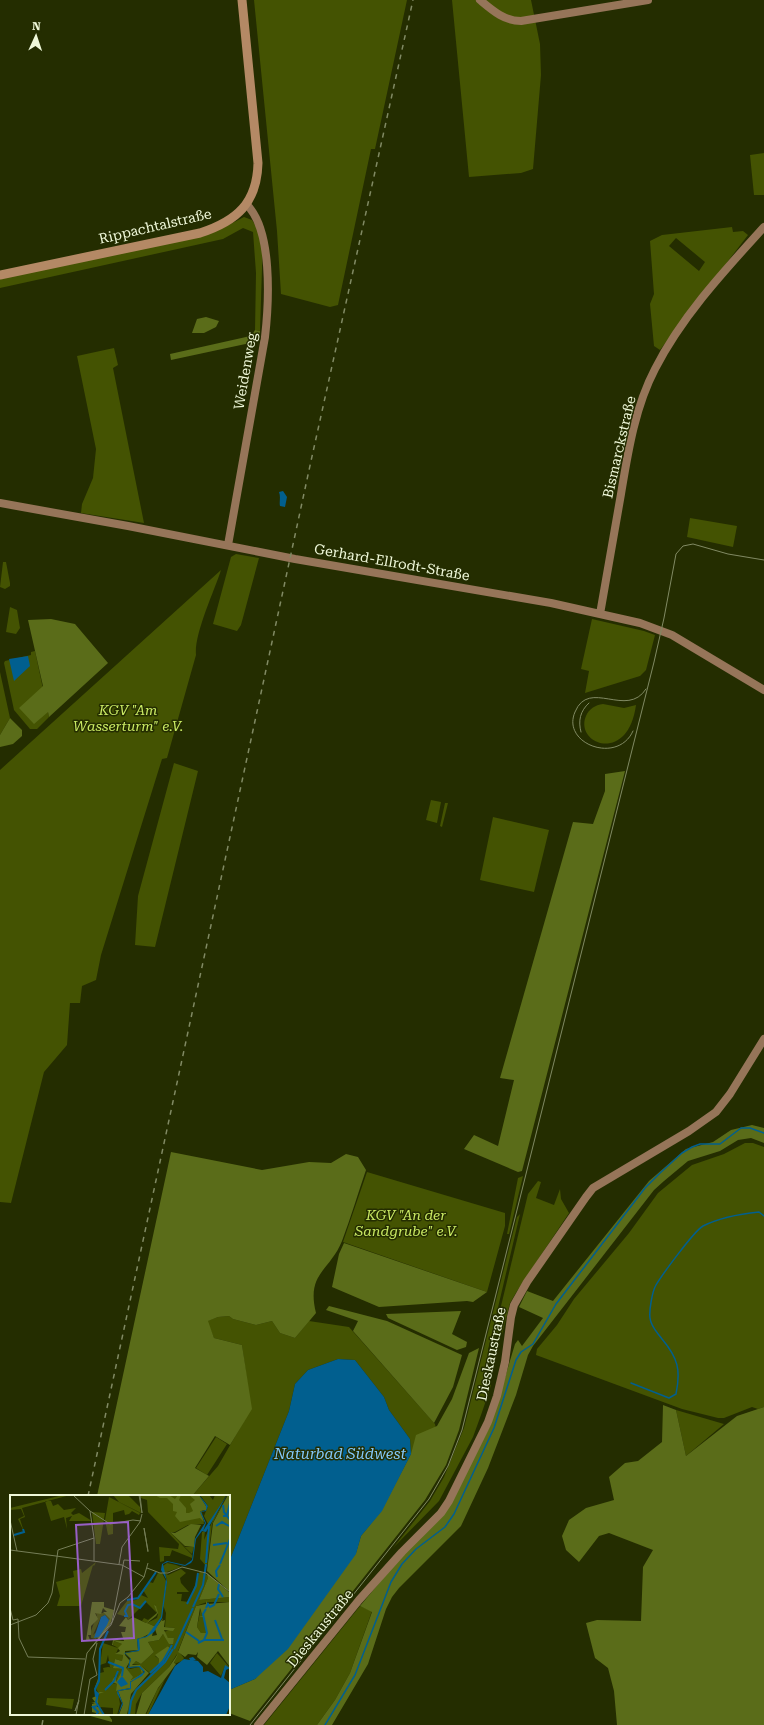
<svg xmlns="http://www.w3.org/2000/svg" width="764" height="1725" font-family="'Roboto Serif',serif">
	<style>
		.green { fill: #445302; fill-rule: evenodd }
		.forest { fill: #5a6c19 }
		.water { fill: #015f8f }
		.lines { fill: none; stroke-linecap: round; stroke-linejoin: round }
		.stream { stroke: #015f8f; stroke-width: 1.5 }
		.secondary { stroke: #967559; stroke-width: 8 }
		.primary { stroke: #b48965; stroke-width: 9 }
		.tram { stroke: #818a63; stroke-width: 1 }
		.rail { stroke: #818a63; stroke-width: 1.5; stroke-dasharray: 5 5; stroke-linecap: butt }
		.labels { text-anchor: middle; dominant-baseline: central; stroke-width: 3; stroke-linejoin: round; paint-order: stroke }
		.street-label { font-size: 14px; fill: #eff8d9; stroke: #242d00 }
		.park-label { font-size: 14px; font-style: italic; fill: #caea63; stroke: #242d00 }
		.water-label { font-size: 15px; font-style: italic; fill: #83c7f8; stroke: #242d00 }
		.inset-river { fill: none; stroke: #015f8f; stroke-width: 2 }
		.inset-road { fill: none; stroke: #757e57; stroke-width: 1 }
		.view { fill: #985fc6; fill-opacity: 0.15; stroke: #985fc6; stroke-width: 2 }
		.inset-edge { fill: none; stroke: #eff8d9; stroke-width: 2 }
	</style>
	<rect width="100%" height="100%" fill="#242d00"/>
	<path class="green" d="M254,0H407L375,149H371L338,305L330,307L281,294L277,231Z
		M452,0H531L540,44L541,75L533,169L521,173L469,177Z
		M764,153V195H754L750,155Z
		M244,217L252,220L263,237L260,331L255,330L256,273L253,232L243,228L223,239L0,288V278L217,231Z
		M732,227L733,232L743,231L748,235L660,350L654,346L650,304L654,294L650,241L662,235ZM676,238L705,262L699,271L669,246Z
		M114,348L118,365L113,368L144,523L81,513L82,504L93,478L96,449L77,356Z
		M690,518L737,526L733,547L687,537Z
		M236,554L259,558L241,625L237,631L213,624L231,557Z
		M3,562H6L10,583V586L5,589L0,587Z
		M221,570C214,592 194,634 196,655L167,758L162,759L101,955L96,980L82,986L80,1003H70L67,1045L44,1072L11,1203L0,1202V770Z
		M10,607L17,610L20,628L16,634L6,632Z
		M592,619L644,631L655,635L646,670L640,676L585,693L589,671L581,669Z
		M35,651L49,717L37,729H30L14,710L4,663L5,661L31,655V652Z
		M0,672L10,718L0,735Z
		M603,704L624,708L636,705C628,765 574,744 586,716C589,709 595,705 603,704Z
		M174,763L198,771L155,947L135,945L138,896Z
		M431,800L441,802L437,823L426,820Z
		M445,803H448L442,827L440,826Z
		M493,817L549,830L534,892L480,880Z
		M745,1143H753L764,1147V1407L758,1409L752,1407L724,1418H718L682,1409L536,1355L537,1349L557,1325L574,1299L629,1233L658,1193L692,1165L724,1154Z
		M367,1172L505,1213V1226L487,1292L343,1242Z
		M523,1176L509,1234H507L518,1178Z
		M538,1181L541,1182L536,1198L554,1205L560,1189L561,1199L569,1213L517,1291L510,1303L502,1334H497L495,1331L528,1194Z
		M520,1214L488,1350L491,1386L481,1415L473,1437L439,1501L393,1548L430,1501L444,1477L464,1428L517,1217Z
		M229,1316L233,1319L256,1325L272,1321L280,1333L295,1338L309,1321L349,1327L435,1424L438,1439L427,1469L400,1519L292,1661L242,1705L229,1708V1690L255,1679L288,1649L356,1554L361,1536L382,1511L411,1454L410,1439L389,1410L384,1397L355,1360L338,1359L308,1370L295,1384L289,1411L229,1562V1496H192L218,1466L251,1409L242,1345L214,1338L207,1321L218,1317Z
		M676,1410L724,1424L686,1456Z
		M216,1437L227,1444L207,1475L196,1468Z
		M360,1606L372,1611L350,1673L335,1700L317,1725H264Z"/>
	<path class="forest" d="M206,317L219,321L216,327L204,333H192L197,319Z
		M255,330L260,331L259,341L171,360L170,354L246,337L252,335Z
		M51,619L75,624L108,663L49,717L48,712L34,724L19,708L43,686L28,620Z
		M10,718L22,730V736L13,744L0,747V735Z
		M625,771L522,1171L518,1172L464,1149L474,1135L498,1146L514,1080L500,1078L573,822L593,824L605,791V774Z
		M752,1125L764,1128V1143L751,1138L738,1140L720,1151L688,1161L664,1181L654,1190L533,1346L528,1355L516,1395L488,1468L461,1526L399,1588L392,1597L386,1609L368,1664L332,1725H317L335,1700L350,1673L372,1612L360,1606L458,1489L491,1424L515,1344L518,1340L522,1346L543,1318L519,1307L527,1291L553,1301L649,1181L686,1149L713,1142L731,1130Z
		M171,1152L262,1170L309,1162L331,1163L346,1154L358,1157L366,1170C358,1193 351,1217 342,1241C330,1271 306,1273 316,1313L295,1338L280,1333L272,1321L256,1325L233,1319L229,1316L218,1317L208,1321L214,1338L242,1345L252,1409L230,1445L215,1436L195,1468L209,1476L192,1496H97Z
		M344,1243L487,1292L473,1302L467,1301L379,1307L332,1287L339,1254Z
		M329,1306L387,1321L462,1355L453,1387L434,1423L353,1331L358,1321L326,1310Z
		M461,1311L452,1334L467,1342L466,1347L457,1350L388,1318L386,1314Z
		M479,1348L459,1430L446,1465L425,1500L250,1721L229,1713V1690L255,1679L356,1553L361,1536L381,1511L411,1454L416,1435L437,1426L452,1399L469,1353Z
		M663,1405L676,1410L686,1456L737,1416L764,1407V1725H617L614,1691L608,1668L595,1658L586,1623L597,1620L641,1621L643,1567L653,1550L609,1533L599,1536L579,1562L566,1550L562,1536L569,1520L586,1508L614,1500L609,1477L625,1463L638,1461L662,1442Z
		M83,1714H108L112,1720V1722Z"/>
	<path class="water" d="M283,491L287,497L285,507L280,506C279,502 281,497 279,492Z
		M28,656L30,666L14,681L9,659Z
		M338,1359L355,1360L384,1397L389,1410L410,1439L411,1454L382,1511L361,1536L356,1554L288,1649L255,1679L229,1690V1562L289,1411L295,1384L308,1370Z"/>
	<g class="lines">
		<path class="stream" d="M631,1383L669,1398L676,1394C681,1370 678,1358 662,1339C657,1332 651,1327 650,1318C649,1311 652,1292 656,1285C662,1275 694,1231 703,1226C721,1217 739,1214 759,1212L764,1216
			M325,1725L355,1675L391,1582L402,1564L416,1549L445,1527L454,1514L494,1428L516,1360L521,1352L533,1344L556,1304L645,1188L660,1173L682,1153L692,1147L700,1144H720L741,1128H750L764,1133"/>
		<path class="secondary" d="M480,0C492,10 504,21 521,21L648,0
			M0,503L128,526L295,559L551,603L640,623L672,635L764,690
			M228,545L265,337C269,302 273,229 246,204
			M600,614C607,574 614,534 621,494C628,452 635,407 655,369C682,316 725,270 764,227
			M258,1725L359,1600L402,1552L441,1513L449,1501L488,1422L497,1396L505,1362L511,1317L514,1305L527,1282L586,1197L593,1188L689,1131L716,1112L730,1094L764,1039"/>
		<path class="primary" d="M0,275L200,233C237,221 257,203 258,163L242,0"/>
		<path class="tram" d="M633,731C618,765 561,744 575,712C589,678 627,719 646,689
			M581,732C578,721 580,711 589,703
			M250,1725L429,1499L448,1466L462,1430L654,662L664,618L676,554L683,546L693,544L728,554L764,560"/>
		<path class="rail" d="M88,1496L311,461L413,0
			M42,1725L44,1714"/>
	</g>
	<g class="labels">
		<g class="street-label">
			<text transform="translate(155 226) rotate(-13)">Rippachtalstraße</text>
			<text transform="translate(245 371) rotate(-80)">Weidenweg</text>
			<text transform="translate(619 447) rotate(-77)">Bismarckstraße</text>
			<text transform="translate(392 562) rotate(10)">Gerhard-Ellrodt-Straße</text>
			<text transform="translate(491 1354) rotate(-78)">Dieskaustraße</text>
			<text transform="translate(320 1628) rotate(-51)">Dieskaustraße</text>
		</g>
		<g class="park-label">
			<text x="128" y="710">KGV "Am<tspan x="128" dy="16">Wasserturm" e.V.</tspan></text>
			<text x="406" y="1215">KGV "An der<tspan x="406" dy="16">Sandgrube" e.V.</tspan></text>
		</g>
		<g class="water-label">
			<text x="340" y="1454">Naturbad Südwest</text>
		</g>
	</g>
	<g transform="translate(10 1495)">
		<rect width="220" height="220" fill="#242d00"/>
		<path d="M53,0H60L12,13L15,22L10,24L14,37L8,24L14,21L11,14L0,15V13ZM103,0H118L130,12L131,18L109,7ZM130,0H189L194,29L178,30L165,37H160L175,52H184L182,59L166,44L182,60V63L162,55L160,61H154V66L150,67L149,52L168,54L169,49L138,17L137,5L131,3ZM190,0H199L203,5L205,0H216L204,23L218,0L202,29L197,72L190,64L192,37L195,36L194,45L203,25L192,36L198,29L194,21L198,11ZM99,2L130,18L129,20L122,16L119,19L115,20L114,15L103,18V39L98,40L95,25ZM35,6H41L43,11L48,9L54,15L66,13L61,18L63,20L69,18L82,26H59L62,21L56,23L57,34L54,22L41,26ZM82,17L95,18L90,49H86ZM86,67L84,71L83,70L71,111H47L50,101L46,87L64,82L63,76L71,74L72,78ZM157,68L166,70L171,72L154,78L153,71ZM171,74L176,78L170,83L171,88L179,97H167V99H172L171,106L179,107L190,76L199,81L189,105L220,102V107H197L186,111L168,156L174,163L172,166L164,169L167,159L159,172L132,198L126,209L125,220H118V209L124,196L148,171L140,178L130,170L122,169L126,166L131,169L144,157L138,147L149,145L153,139L159,145V149H162L161,153L158,151L145,161L149,164L148,171L161,153L164,143H158L154,137L165,133L155,132L156,118L153,110L157,86L155,78L158,80ZM148,78H152L156,86L152,122L146,132L137,128L147,123L148,119L145,109L147,119L144,122L136,128L132,126L134,123L138,125L147,118L136,107L118,125L117,122L107,119L117,106L126,105L131,100L138,103L133,95L139,87L143,88ZM191,113L193,118L197,138H191L187,132ZM85,118H94L101,125L86,144L81,143V136L87,120ZM95,120L99,125L83,140L91,122ZM104,146L112,149L111,156L108,154L106,159L113,160L112,166L105,164L103,173L100,172L98,160L96,168L90,170L93,148L108,153L103,150ZM207,158L220,173L215,171L211,181L200,168ZM98,172L113,174L115,176L114,174L118,172L120,174L129,172L133,175L132,180L122,185L116,173L121,183L118,185L113,175L106,187L108,177L105,181L102,188L107,189L110,209L107,220H99L103,219V213L90,212L87,206L89,199L86,194L90,178L94,177L93,173ZM155,184L138,220H136L147,195ZM37,203L64,204L62,214L36,210Z" fill="#445302" fill-rule="evenodd"/>
		<path d="M145,0H159L165,4L168,0H171L169,5L176,13V18H179L183,16L180,9L185,5L179,0H189L196,11V15L190,16L194,27L190,23L170,27L165,21L167,17L163,16V9L157,3H150ZM218,0H220V97L197,76L203,28ZM181,29L191,30L185,42L184,52L175,51L160,37L165,38ZM197,78L220,98V102L189,105L198,83ZM196,106L198,109L220,107V172L208,156L197,170L187,162L188,157L186,160L178,159L175,162L168,157L186,111L196,109ZM190,113L193,121H189L193,122L197,138H191L187,132ZM82,107H94V112L104,115L101,127L89,145L87,143L100,124L93,117H97L93,113L91,119L85,118L88,124L81,131V140H78L80,145H76ZM144,110L146,111L148,118L146,121L137,128L146,132L136,142L127,144L128,155L115,156V160L120,166L116,173L123,182L121,185L132,179L130,172L133,177L131,181L120,187V193L106,196L107,189L102,187L103,184L107,179L106,187L113,174L103,173L105,164L112,166L113,160L105,159L110,156L108,153L112,149L104,146L103,150L107,151L102,150L103,145L114,146L111,137H115L116,132L109,131L116,122L118,125L123,122L136,128L147,118ZM153,123L152,126L155,125L154,132L165,133L163,136L154,135L158,143H164L163,149H159L153,139L149,145L138,147L144,157L131,169L126,166L122,170H130L139,178L121,199L117,220H109L113,209L108,196L121,194V187L135,177L130,171L119,172L121,164L115,158L129,156V144L143,137L142,141L147,140L145,134ZM158,151L161,154L148,171L149,164L145,160ZM168,159L164,168L166,169L148,193L135,220H126L132,198L159,172ZM90,178L89,186L85,195L88,198L90,197H94L88,199V210L84,212H90L94,220L82,217V209L85,208H81L85,207L82,203L86,201L85,192Z" fill="#5a6c19" fill-rule="evenodd"/>
		<path d="M189,0L198,11L196,16L191,17L196,28L193,36L217,0L196,37L192,36L186,44L183,65L181,68L175,71L158,67L153,69L157,87L152,123L144,137L137,142L129,144L130,154L129,156L115,158L121,164L119,172L130,171L133,174L135,177L132,181L121,187V194L108,196L113,209L108,220L112,208L107,198L108,195L120,193V187L134,177L129,172L118,173L120,163L114,158L128,155L127,144L137,141L151,122L156,84L151,75L152,69L157,66L175,70L182,65L185,44L195,28L190,17L196,15V11ZM95,120L99,125L97,130L89,142L84,143L91,122ZM183,162L186,165H183L188,166L193,172V177L198,176L211,183L215,170L220,173L216,175L214,183L220,188V211L216,220H138L165,171L174,164L180,165L179,163ZM112,181L118,189L111,192L107,187Z" fill="#015f8f"/>
		<path class="inset-river" d="M213,10L214,17L220,25M213,21H217L220,8M206,31L212,27L219,31M4,40L14,37L13,34M203,50L217,48M196,68L199,31M210,69L220,44M207,82L206,76L210,70M209,89L208,94L213,102M117,105L128,103L146,77M177,109L186,91L188,78M183,112L193,90L196,69M196,113L198,109L200,112L204,110L209,99M114,121H117L115,116L118,110L122,109L130,113L136,106M205,125L212,144M176,137L189,146M194,145L197,138L193,119L196,114M188,148L194,145H214M164,154L183,113M98,167L113,173L112,181M140,178L153,166L162,150M95,195L104,186L108,176M86,197L88,199L86,207L94,220M86,202L85,194L89,186L90,154L98,136M86,220L88,217L83,212L87,211M119,220L121,206L126,195L155,167L163,154"/>
		<path class="inset-road" d="M129,0L132,18M130,0L132,18M80,16L100,29L123,25L131,26M0,25L7,56M134,33L138,56M134,33L138,57M0,55L46,61M46,61L112,70L134,82M84,66V43M109,69L112,52L130,27L132,19M137,73L150,78H158L172,72L196,78L220,97M0,113L3,125L8,124L9,143L18,162L75,164M0,130L26,120L38,108L42,98L48,55L84,43L80,16L63,0M80,154L102,127L114,65L130,66M69,206L65,216L69,205M66,220L77,158L101,130L110,108L118,102L134,82L138,68M74,220L80,184L87,180L83,164L87,148"/>
		<path class="view" d="M118,27L124,143L72,146L66,30Z"/>
		<rect width="220" height="220" class="inset-edge"/>
	</g>
	<g transform="translate(36 36) rotate(3)" stroke="#242d00" stroke-width="3" paint-order="stroke">
	<path d="M0-3L7 15L0 10L-7 15Z" fill="#eff8d9"/>
	<text y="-6" font-size="11" font-weight="bold" text-anchor="middle" fill="#eff8d9">N</text>
	</g>
</svg>
